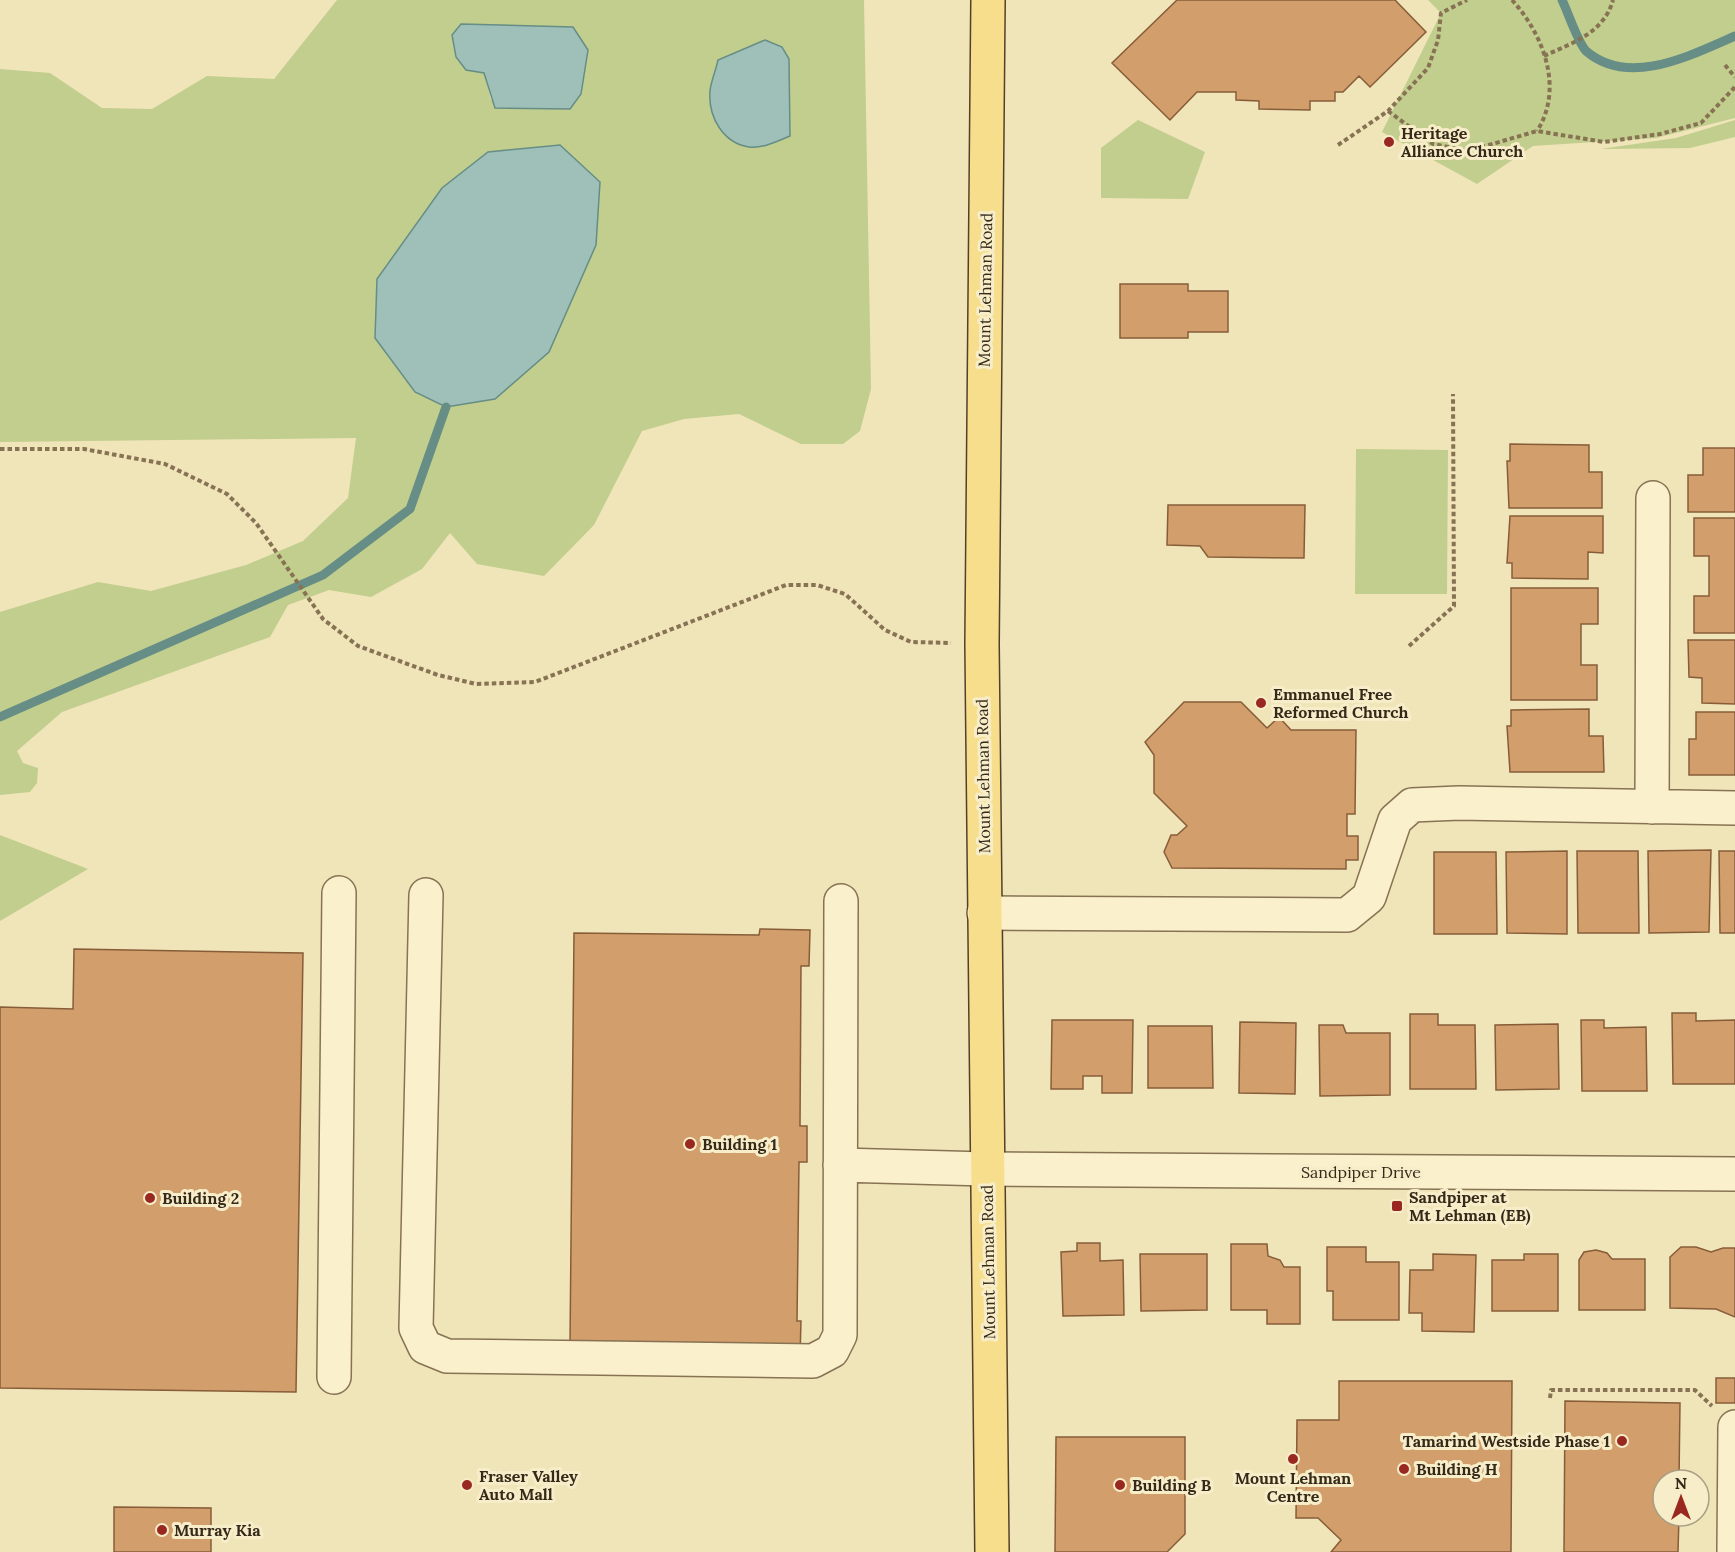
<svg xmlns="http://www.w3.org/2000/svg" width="1735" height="1552" font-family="Lora,serif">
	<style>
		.green { fill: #c1ce8d; fill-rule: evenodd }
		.water { fill: #9ec0b8; stroke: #668d86; stroke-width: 1.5 }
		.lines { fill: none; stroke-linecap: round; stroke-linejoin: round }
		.stream { stroke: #668d86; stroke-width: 9 }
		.building { fill: #d19e6c; stroke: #875d38; stroke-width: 1.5 }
		.minor-casing { stroke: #877353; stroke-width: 36 }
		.major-casing { stroke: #544028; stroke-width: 36 }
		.path { stroke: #877353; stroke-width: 4; stroke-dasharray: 4.5 3; stroke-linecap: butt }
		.minor { stroke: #fbf0cc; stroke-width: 33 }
		.major { stroke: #f7de8d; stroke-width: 33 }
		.poi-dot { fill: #992820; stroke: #f7edc9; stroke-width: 2 }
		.labels { text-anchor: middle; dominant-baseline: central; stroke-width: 6; stroke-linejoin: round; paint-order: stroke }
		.poi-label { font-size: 16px; font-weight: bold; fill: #352919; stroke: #f7edc9; text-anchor: start }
		.street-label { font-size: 16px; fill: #352919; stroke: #f7edc9 }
	</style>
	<rect width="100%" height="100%" fill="#f0e4b9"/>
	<path class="green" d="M337,0H864L871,389L860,431L843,444H801L739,414L684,419L642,431L594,525L544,576L477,564L450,533L422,569L371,597L329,590L288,605L270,637L62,712L17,751L23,763L38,768L37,783L30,792L0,795V612L98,582L151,591L246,565L303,541L348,498L356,438L0,442V69L50,73L102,108L152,109L207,76L274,79ZM573,27L588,50L491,100L484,73Z
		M1428,0H1735V118L1656,138L1533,146L1477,184L1382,132L1441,13Z
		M1138,120L1205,152L1188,199L1101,198V148Z
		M1735,120V137L1690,148L1601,149L1676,138Z
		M1356,449L1448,450L1447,594H1355Z
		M0,835L88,869L0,921Z"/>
	<path class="water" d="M461,24L573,27L588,50L581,94L570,109L495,108L484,73L466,70L456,57L452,35Z
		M765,40L782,47L789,59L790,136C778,141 762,149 749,147C723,143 708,117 710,91C711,81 716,70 718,60Z
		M560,145L600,182L596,245L549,352L495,399L446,407L415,392L375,338L377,279L442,188L488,152Z"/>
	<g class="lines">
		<path class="stream" d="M1562,0C1568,12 1578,43 1586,51C1629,88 1691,55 1735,36
			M0,717L323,575L410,509L446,407"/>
	</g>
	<path class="building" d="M1177,0H1395L1426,32L1370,87L1359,76L1343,92H1335V101H1310V110L1259,109V101L1236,100V92H1197L1170,120L1112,63Z
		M1120,284H1188V291H1228V332H1188V338H1120Z
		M1510,444L1589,445V472H1602V508H1509L1507,461H1510Z
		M1703,448H1735V512H1688V475H1703Z
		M1168,505H1305L1304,558L1208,557L1200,546L1167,545Z
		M1510,516H1603V553L1588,552V579L1512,578V563H1507Z
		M1694,518H1735V633H1694V596H1709V556H1694Z
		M1511,588H1598V624H1581V665H1597V700H1511Z
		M1688,640H1735V704L1702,703V678L1689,677Z
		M1184,702H1241L1267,728L1279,717L1291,730H1356L1355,814H1347V836H1358V860H1346V869L1172,868L1164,852L1171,835H1177L1187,826L1154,793V755L1145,742Z
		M1589,709V736H1603L1604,772H1510L1507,726H1511V710Z
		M1696,712H1735V775H1689V739H1696Z
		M1711,850L1709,932L1649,933L1648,851Z
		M1567,851V934L1507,933L1506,852Z
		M1577,851H1638L1639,933H1578Z
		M1719,851H1735V933H1720Z
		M1434,852H1496L1497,934H1434Z
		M760,929L810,930L809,966H801L800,1126H807V1162H799L797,1321H801L800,1356L570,1344L574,933L759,935Z
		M74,949L303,953L296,1392L0,1388V1007L73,1009Z
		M1672,1013H1696V1021L1735,1020V1084H1673Z
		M1410,1014H1438V1025H1475L1476,1089H1410Z
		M1052,1020H1133L1132,1093H1102V1076H1083V1089H1051Z
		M1581,1020H1604V1028L1646,1027L1647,1091H1582Z
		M1240,1022L1296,1023L1295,1094L1239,1093Z
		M1558,1024L1559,1089L1496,1090L1495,1025Z
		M1319,1025H1343L1346,1033H1390V1095L1320,1096Z
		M1148,1026H1212L1213,1088H1148Z
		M1077,1243H1100V1261L1123,1260L1124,1315L1063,1316L1061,1252L1077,1251Z
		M1231,1244H1267L1268,1256L1280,1260L1284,1267H1300V1324H1267V1310H1231Z
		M1327,1247H1366V1262H1399V1320H1333V1291H1327Z
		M1681,1247H1696L1711,1252L1723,1248H1735V1317L1716,1309L1670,1308V1257Z
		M1596,1250L1607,1253L1612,1259H1645V1310H1579V1260L1584,1252Z
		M1140,1254H1207V1310L1141,1311Z
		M1433,1254L1476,1255L1474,1332L1422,1331V1313H1409L1410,1270H1433Z
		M1524,1254H1558V1311H1492V1260H1524Z
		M1716,1378H1735V1403H1716Z
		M1339,1381H1512L1511,1552H1331L1341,1540L1318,1518H1296L1297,1420H1339Z
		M1565,1401L1680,1403L1679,1480H1663V1516H1679L1678,1552H1564Z
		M1056,1437H1185V1534L1167,1552H1055Z
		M114,1507L211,1508V1552H114Z"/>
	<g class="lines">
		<g class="minor-casing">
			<path id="minor" d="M1652,807L1653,498
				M426,895L416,1328L425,1347L447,1356L813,1361L832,1351L840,1335L841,901
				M984,913L1347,915L1369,897L1395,820L1412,805L1459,803L1735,808
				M840,1165L986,1169L1735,1174
				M334,1377L339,893
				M1734,1552L1735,1427"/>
		</g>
		<g class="major-casing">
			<path id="major" d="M988,0L982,644L992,1552"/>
		</g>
		<path class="path" d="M1512,0C1544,35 1564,89 1537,131
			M1544,56C1572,43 1604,33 1613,0
			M1725,65L1735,77
			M1388,111L1433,144L1468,151L1537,131L1604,142L1660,134L1701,123L1735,87
			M1338,145L1388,111L1428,68L1438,40L1441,13L1467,0
			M0,449H84L165,464L227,494L256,523L323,619L358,646L438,675L476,684L535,682L786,585H817L845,594L885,630L911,642L951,643
			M1409,646L1454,606L1453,394
			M1550,1398L1551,1390H1695L1712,1406"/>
		<use href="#minor" class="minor"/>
		<use href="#major" class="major"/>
	</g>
	<g class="poi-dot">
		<circle cx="1389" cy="142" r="6"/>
		<circle cx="1261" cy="703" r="6"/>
		<circle cx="690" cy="1144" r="6"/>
		<circle cx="150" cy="1198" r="6"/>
		<rect x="1391" y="1200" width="12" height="12" rx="3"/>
		<circle cx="1622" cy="1441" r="6"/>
		<circle cx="1293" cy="1459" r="6"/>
		<circle cx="1404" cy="1469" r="6"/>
		<circle cx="467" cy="1485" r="6"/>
		<circle cx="1120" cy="1485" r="6"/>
		<circle cx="162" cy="1530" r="6"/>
	</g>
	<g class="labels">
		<g class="poi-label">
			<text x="1401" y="133">Heritage<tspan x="1401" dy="18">Alliance Church</tspan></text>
			<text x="1273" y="694">Emmanuel Free<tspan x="1273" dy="18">Reformed Church</tspan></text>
			<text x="702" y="1144">Building 1</text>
			<text x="1409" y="1197">Sandpiper at<tspan x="1409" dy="18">Mt Lehman (EB)</tspan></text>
			<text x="162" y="1198">Building 2</text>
			<text x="1610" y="1441" text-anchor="end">Tamarind Westside Phase 1</text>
			<text x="1416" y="1469">Building H</text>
			<text x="479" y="1476">Fraser Valley<tspan x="479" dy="18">Auto Mall</tspan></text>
			<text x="1293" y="1478" text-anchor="middle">Mount Lehman<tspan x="1293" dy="18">Centre</tspan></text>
			<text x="1132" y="1485">Building B</text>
			<text x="174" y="1530">Murray Kia</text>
		</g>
		<g class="street-label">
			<text transform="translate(985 290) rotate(-89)">Mount Lehman Road</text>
			<text transform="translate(983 776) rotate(-91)">Mount Lehman Road</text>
			<text x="1361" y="1172">Sandpiper Drive</text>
			<text transform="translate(988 1262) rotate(-91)">Mount Lehman Road</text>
		</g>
	</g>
	<g transform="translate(1681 1498)"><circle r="28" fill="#f7edc9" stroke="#a99f83" stroke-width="1.5"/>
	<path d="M0-4.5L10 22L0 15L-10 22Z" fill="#992820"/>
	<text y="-9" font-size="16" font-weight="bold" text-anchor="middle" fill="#352919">N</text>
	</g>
</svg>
